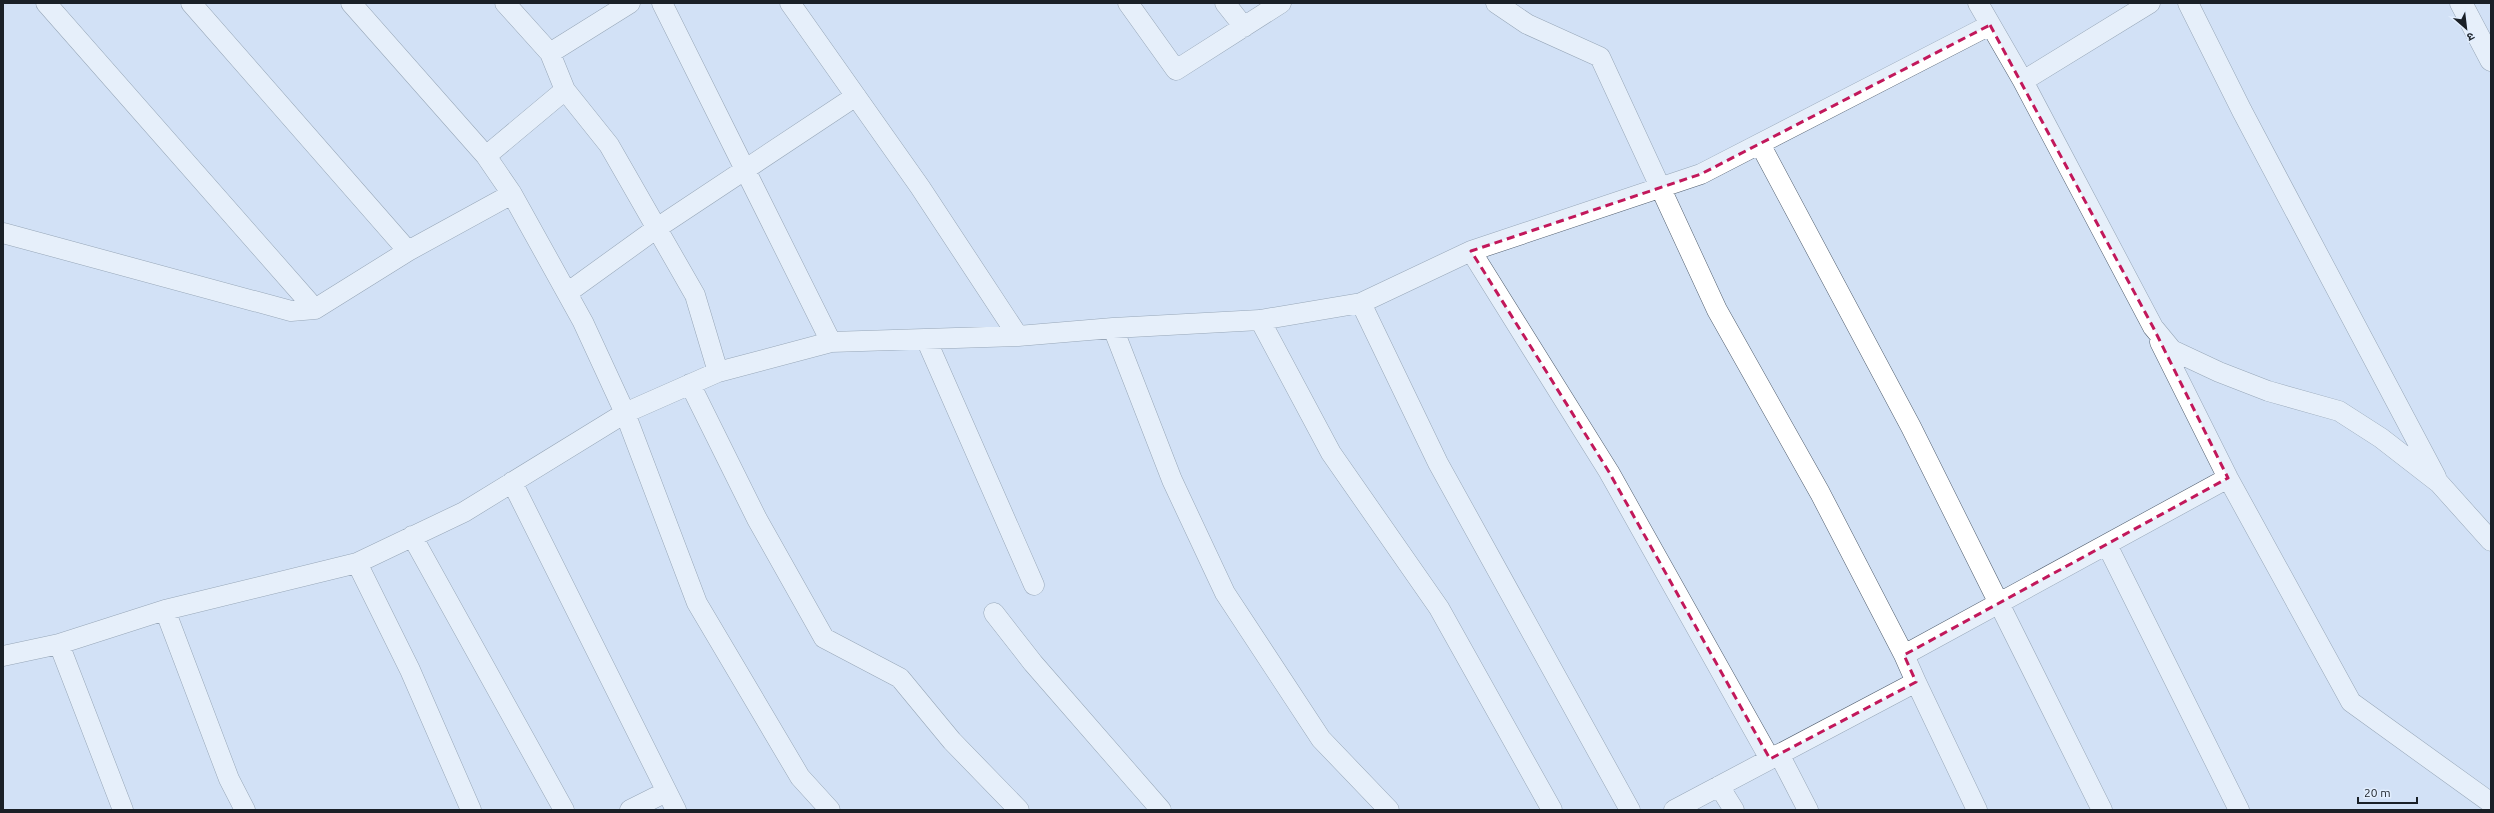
<svg xmlns="http://www.w3.org/2000/svg" width="2494" height="813" font-family="Ubuntu,'Noto Sans Devanagari',sans-serif">
	<style>
		.lines { fill: none; stroke-linecap: round; stroke-linejoin: round }
		.street-casing { stroke: #515e6e; stroke-width: 21 }
		.secondary-casing { stroke: #515e6e; stroke-width: 23 }
		.street { stroke: #fff; stroke-width: 20 }
		.secondary { stroke: #fff; stroke-width: 22 }
		.marked { fill: none; stroke: #c2185b; stroke-width: 3; stroke-dasharray: 8 5; stroke-linejoin: round }
	</style>
	<rect width="100%" height="100%" fill="#d2e1f5"/>
	<g class="lines">
		<g class="street-casing">
			<path id="street" d="M46,3L315,309L408,251L512,194
				M191,3L408,251
				M351,3L486,156L512,194L583,322L625,413L697,603L800,777L830,810
				M505,3L550,53
				M662,3L831,342
				M790,3L920,187L1018,336
				M1128,3L1176,70L1281,3
				M1225,3L1244,27
				M1496,3L1527,24L1600,57L1717,310L1820,493L1904,655
				M1978,3L2023,81L2153,327L2172,350L2219,372L2268,391L2339,411L2381,438L2439,483L2491,541
				M2188,3L2242,111L2436,477
				M2023,81L2150,3
				M565,90L609,145L695,295L718,372
				M1760,144L1911,427L2102,810
				M486,156L565,90L550,53L630,3
				M3,233L291,311L315,309
				M1471,251L1609,472L1770,759
				M567,293L657,228L856,96
				M1361,303L1438,463L1630,810
				M1260,320L1331,453L1439,608L1552,810
				M1113,328L1172,480L1225,593L1321,739L1389,810
				M926,339L1034,585
				M2160,342L2228,478L2351,702L2491,803
				M690,384L757,519L824,638L900,678L952,741L1019,810
				M512,482L676,810
				M412,536L564,810
				M2107,545L2239,810
				M357,563L410,670L471,810
				M165,610L229,779L245,810
				M994,613L1033,663L1161,810
				M59,644L123,810
				M3,656L59,644L165,610L357,563L464,512L625,413L718,372L831,342L1018,336L1113,328L1260,320L1361,303L1471,251L1701,174L1990,25
				M1916,682L1977,810
				M1779,754L1808,810
				M1719,786L1734,810
				M630,810L666,792
				M1674,810L1916,682L1904,655L2228,478"/>
		</g>
		<g class="secondary-casing">
			<path id="secondary" d="M2461,3L2491,60"/>
		</g>
		<use href="#street" class="street"/>
		<use href="#secondary" class="secondary"/>
	</g>
	<path d="M0 0H2494V813H0ZM1990,25L2153,327L2228,478L1904,655L1916,682L1770,759L1609,472L1471,251L1701,174Z" fill="#d2e1f5" fill-opacity=".55" fill-rule="evenodd"/>
	<path class="marked" d="M1990,25L2153,327L2228,478L1904,655L1916,682L1770,759L1609,472L1471,251L1701,174Z"/>
	<rect width="2494" height="813" fill="none" stroke="#1a2027" stroke-width="8"/>
	<g transform="translate(2466 28) rotate(152)" stroke="#e2eefe" stroke-width="3" paint-order="stroke">
	<path d="M0-3L7 15L0 10L-7 15Z" fill="#1a2027"/>
	<text y="-6" font-size="11" font-weight="bold" text-anchor="middle" fill="#1a2027">उ</text>
	</g>
	<path d="M2358 797v6h59v-6" fill="none" stroke="#1a2027" stroke-width="2"/>
	<text x="2364" y="797" font-size="12" fill="#1a2027" stroke="#e2eefe" stroke-width="3" paint-order="stroke">20 m</text>
</svg>
